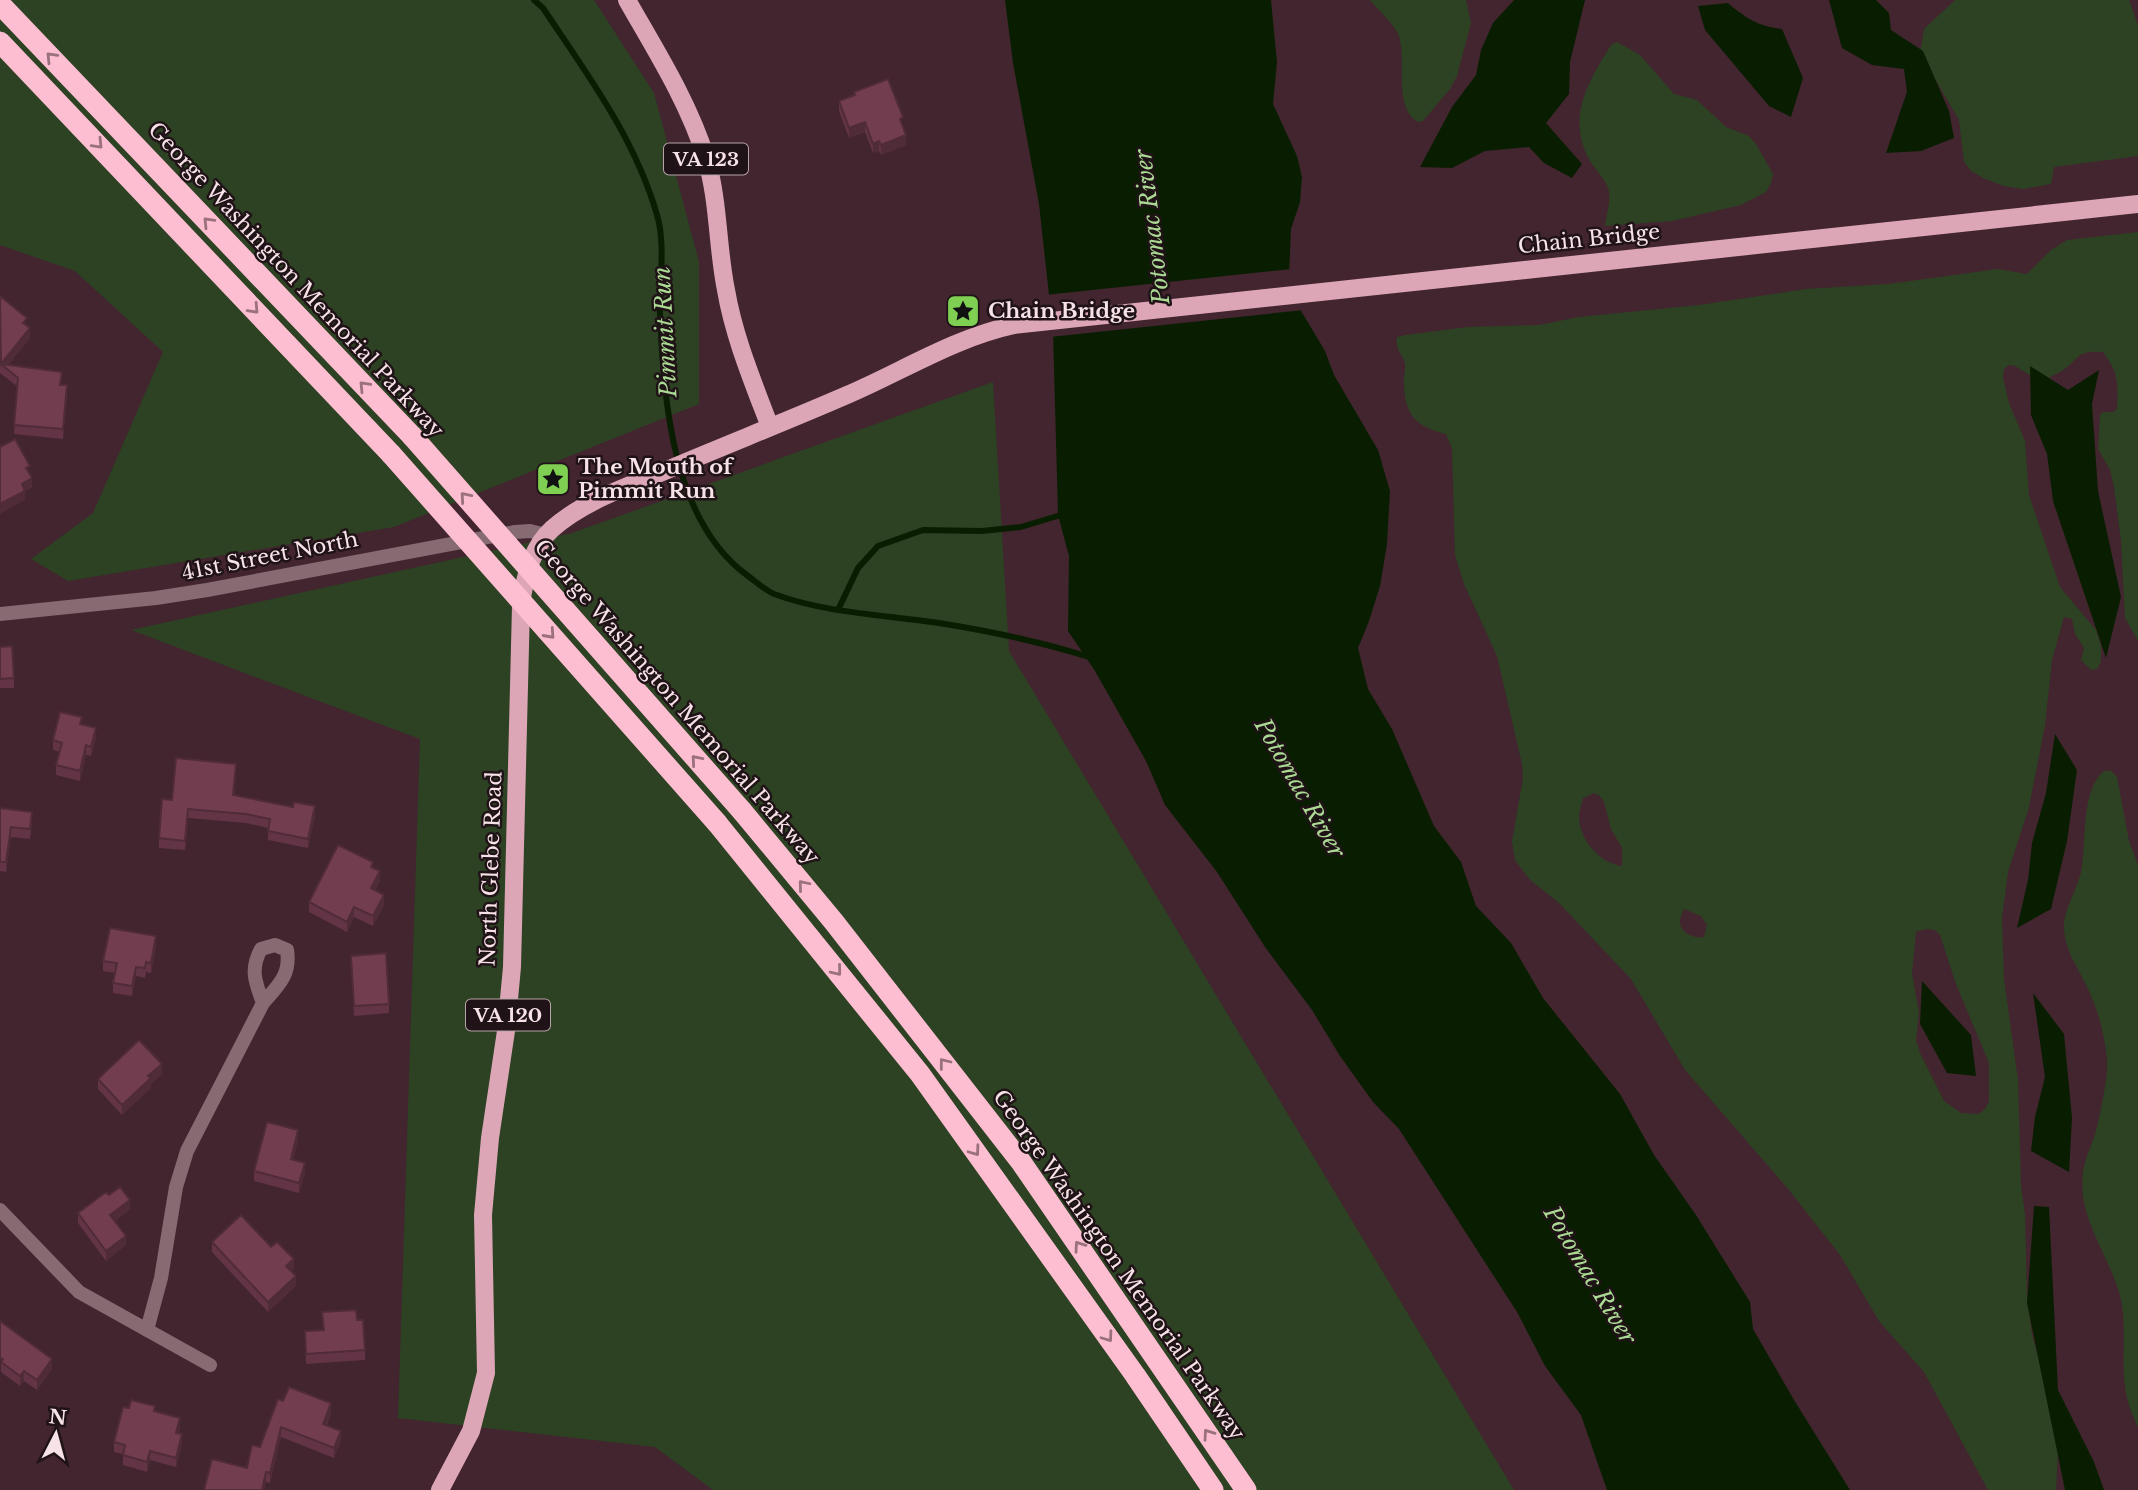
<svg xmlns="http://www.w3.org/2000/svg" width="2138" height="1490" font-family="'Libre Baskerville',serif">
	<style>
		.green { fill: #2d4223; fill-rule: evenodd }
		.water { fill: #091e00 }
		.pier { fill: #42252f }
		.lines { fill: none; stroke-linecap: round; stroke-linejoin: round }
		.stream { stroke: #091e00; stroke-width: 6 }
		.street { stroke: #866b73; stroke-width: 14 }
		.primary { stroke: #dca6b7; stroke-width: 18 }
		.highway { stroke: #febed1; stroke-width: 21 }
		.highway-bridge { stroke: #febed1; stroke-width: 21 }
		.wall { fill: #633445 }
		.shaded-wall { fill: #502b38 }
		.building { fill: #733d50; stroke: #502b38; stroke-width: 2 }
		.oneway { stroke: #9a717d }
		.labels { text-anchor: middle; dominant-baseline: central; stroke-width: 5; stroke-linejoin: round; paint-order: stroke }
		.shield { fill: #201317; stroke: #b6a4a9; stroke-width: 2 }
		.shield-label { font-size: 19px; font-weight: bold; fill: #f6e2e7 }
		.street-label { font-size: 21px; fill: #f6e2e7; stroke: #201317 }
		.poi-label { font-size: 21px; font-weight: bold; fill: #f6e2e7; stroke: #201317; text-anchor: start }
		.water-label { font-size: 23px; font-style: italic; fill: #aada93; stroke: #201317 }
	</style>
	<rect width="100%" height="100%" fill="#42252f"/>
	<path class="green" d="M0,0H594L654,93L699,262V404L394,527L68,581L31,559L93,513L163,352L75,271L0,245Z
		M1370,0H1466L1471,23L1457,76L1450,89L1423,121L1418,122C1392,107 1408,57 1398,34C1392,22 1378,10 1370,0Z
		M1955,0H2129L2138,25V156L2054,167L2051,184L2023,189L2004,186L1983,178L1971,171L1964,162L1959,120L1920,53L1924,29Z
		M1617,42L1640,55L1674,94L1697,100L1726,127L1749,136L1756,144L1773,174L1771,183L1766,192L1741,205L1672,221L1605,226C1606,216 1612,198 1608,188C1603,175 1590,165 1585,151C1569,111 1591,78 1611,45Z
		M2138,232V641L2125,618L2121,541L2114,487L2110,470L2098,449L2100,415L2103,412H2114L2117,408C2118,382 2119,374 2103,352C2077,350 2081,357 2062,371C2055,375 2047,378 2041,382L2015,366L2009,365L2004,369L2003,378L2009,403L2025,441L2029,495L2060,587L2096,630L2101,646V662L2097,669L2091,670L2081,660L2084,648L2075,634L2072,619L2064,617L2052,660L2045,725L2029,807L2008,872L2002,918L2004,979L2018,1080L2021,1186L2025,1214L2027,1298L2032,1335L2044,1378L2058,1452L2056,1490H1988L1924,1372L1879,1321L1840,1255L1789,1190L1685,1070L1631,979L1559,903L1529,879L1515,860L1512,842L1523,778L1522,764L1497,656L1464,584L1455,555L1452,448L1446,434C1417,427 1405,416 1404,385C1403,378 1406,369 1405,363C1401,352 1395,349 1397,337L1406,335L1468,327L1539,325L1579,317L1699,305L1806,289L1888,284L1998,269L2027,274L2051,250L2067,240ZM1594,793L1600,796L1604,802L1611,829L1622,848V866C1599,863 1579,839 1579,816C1579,810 1582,804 1583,798ZM1684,909L1701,916L1707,925L1704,937C1695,939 1680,933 1680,922C1680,917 1683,913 1684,909ZM1926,929L1935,930L1940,935L1956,984L1989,1063V1102L1984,1110L1978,1114L1961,1113L1944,1101L1920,1053L1916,1040L1919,1013L1912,973L1916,932Z
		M993,382L1009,651L1514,1490H713L655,1447L398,1418L420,739L131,630L572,533Z
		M2104,771H2111L2117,777L2129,841L2138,865V1428C2134,1418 2129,1408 2127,1398C2119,1363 2129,1327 2119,1292C2107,1252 2077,1216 2083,1172C2085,1158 2092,1145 2096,1131C2100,1115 2109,1073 2107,1058C2104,1033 2098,1009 2087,987C2078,967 2065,951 2064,928C2063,910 2077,890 2081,872C2087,843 2080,791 2104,771Z"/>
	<path class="water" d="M1005,0H1271L1277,62L1273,104L1297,156L1302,177L1300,202L1291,229L1289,276L1291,294L1325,351L1334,375L1378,450L1390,491L1387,544L1380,586L1369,621L1358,648L1368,689L1392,729L1434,826L1461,862L1476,906L1511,943L1543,998L1620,1094L1654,1155L1696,1215L1750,1302L1753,1329L1794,1400L1850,1490H1607L1581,1415L1545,1366L1517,1312L1399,1129L1373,1102L1340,1056L1312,1010L1265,947L1217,872L1165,805L1146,761L1095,671L1068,631L1069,556L1058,515L1053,331L1039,204L1013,63Z
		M1514,0H1585L1570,62L1569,94L1546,123L1582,164L1572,178L1544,163L1529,147L1485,151L1452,168L1420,167L1452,107L1476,75L1481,50L1493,23Z
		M1829,0H1876L1889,13L1891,30L1923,51L1949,111L1954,138L1921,151L1886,153L1907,92L1904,69L1872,65L1842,48Z
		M1728,3C1745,18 1760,27 1782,29L1803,78L1791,117L1769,106L1705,30L1698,6Z
		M2030,366L2068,390L2099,370L2092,404L2098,491L2121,597L2106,658L2053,501L2047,454L2031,415Z
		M2055,734L2077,770L2067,841L2051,909L2017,928L2028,880L2032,843L2046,793Z
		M1922,981L1971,1035L1976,1076L1947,1073L1920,1024Z
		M2033,993L2064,1034L2072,1118L2069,1172L2031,1151L2035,1117L2045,1077Z
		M2034,1206L2049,1207L2058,1390L2094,1462L2104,1490H2065L2027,1303Z"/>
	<path class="pier" d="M1292,269L1294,293L1304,310L1050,337L1045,295Z"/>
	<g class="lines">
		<path class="stream" d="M534,0L543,8C587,74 635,138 657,215C666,244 659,285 660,315C664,401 672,521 748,576C756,582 765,590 774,594C828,614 889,615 945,624C994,632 1042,642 1089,657
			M838,610L858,568L878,546L923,530L982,531L1021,527L1064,514"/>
		<path class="street" d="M0,614L156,598L207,590L515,532L530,531L546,535
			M0,1210L79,1292L210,1365
			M147,1330L161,1278L176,1187L187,1151L263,1003C278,986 291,975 287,950L275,945L261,949C250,969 255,982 263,1003"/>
		<path class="primary" d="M627,0C656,51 688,101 706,158C719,201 717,246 726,290C734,337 753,382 770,427
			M440,1490L471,1431L486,1373L483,1215L490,1138L506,1031L512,967L521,606C524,579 531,548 552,529C582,502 624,488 660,473C723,446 785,422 847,395C903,371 954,338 1014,325L2138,204"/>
		<path class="highway" d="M0,4L412,436
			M0,42L391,454
			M742,811L834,922L1021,1162L1246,1490
			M717,823L920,1074L1135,1375L1213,1490"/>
		<path class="highway-bridge" d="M412,436L742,811
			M391,454L717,823"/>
	</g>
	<path class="wall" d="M854,92L903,127L906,145L881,155L879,151L873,153L865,132L849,138L839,111V101L854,95Z
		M0,296L27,326L30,338L8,365L61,385L67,395L63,439L14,434L18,387L0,373Z
		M0,647L14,678V688H0Z
		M82,725L96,738L91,756L86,755L80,781L56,775V765L60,752L53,750V740Z
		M236,773L234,796L315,816L308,848L268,840V828L246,823L188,818L185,850L159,848V838L172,800Z
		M0,808L32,822L30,839L11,837L6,872L0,871Z
		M373,868L380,881L375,890L384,905L373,926L354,917L347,932L309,912V902Z
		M156,946L151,973L146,972L145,978L136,976L132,996L113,993V983L115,973L103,971V961Z
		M351,956L389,1004V1013L354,1016Z
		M162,1074L151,1084V1088L122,1115L98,1089V1079Z
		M298,1140L293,1160L305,1172L299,1193L254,1181V1171Z
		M109,1195L130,1209L115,1221L126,1245L106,1261L78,1223V1213Z
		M212,1242L271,1247L294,1269L291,1271L296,1286L268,1312L212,1252Z
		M322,1312L357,1320L365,1350V1360L306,1364L305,1331L323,1330Z
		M0,1321L52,1369L37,1390L24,1381L20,1386L1,1372Z
		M283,1401L331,1413L327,1425L341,1440L334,1458L281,1437L270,1483L266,1482L264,1490H204L247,1468L260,1447Z
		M129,1408L155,1411L180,1428L179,1433L182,1444L176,1467L150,1460L147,1472L123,1465V1454L114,1452V1442Z"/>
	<path class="shaded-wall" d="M865,122V132L849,138V128Z
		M906,135V145L881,155V145Z
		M879,141V151L873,153V144Z
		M30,328V338L5,368L1,364V373V364Z
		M67,385V395L63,439V429Z
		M32,478V488L25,491V500L0,514V504L22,484Z
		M96,728V738L91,756V747Z
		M86,745V755L80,781V771Z
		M315,806V816L308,848V839Z
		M11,827V837L6,872V862Z
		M380,871V881L371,898V888Z
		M384,895V905L373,926V916Z
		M354,907V917L347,932V922Z
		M156,936V946L151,973V963Z
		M136,967V976L132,996V986Z
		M162,1064V1074L151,1084V1088L122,1115V1105L148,1076Z
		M298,1130V1140L291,1169V1159Z
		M305,1163V1172L299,1193V1183Z
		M130,1200V1209L110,1225V1215Z
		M126,1236V1245L106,1261V1251Z
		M294,1259V1269L286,1276V1266Z
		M296,1276V1286L268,1312V1302Z
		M52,1359V1369L37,1390V1380Z
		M24,1371V1381L20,1386V1376Z
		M331,1403V1413L323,1433V1424Z
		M180,1418V1428L176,1443V1433Z
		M281,1427V1437L270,1483V1473Z
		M341,1431V1440L334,1458V1448Z
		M182,1434V1444L176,1467V1458Z
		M150,1451V1460L147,1472V1462Z
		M266,1472V1482L264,1490H262Z"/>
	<path class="building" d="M888,79L903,117L900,119L906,135L881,145L879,141L873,144L865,122L849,128L839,101L855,95L854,92Z
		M0,296L27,318L23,323L30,328L1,364Z
		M1,364L62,372L60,385H67L63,429L14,425L18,378Z
		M15,439L30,466L26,468L32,478L22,484L25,491L0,504V447Z
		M12,646L14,678L0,679V647Z
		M60,712L82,717L80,724L96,728L91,747L86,745L80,771L56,765L62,743L53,740Z
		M176,758L236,764L233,795L293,807L294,802L315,806L308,839L268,831L270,819L246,814L188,809L185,841L159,838L162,799L172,800Z
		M0,808L32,812L30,829L11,827L6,862H0Z
		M338,845L373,862L371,867L380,871L371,888L384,895L373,916L354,907L347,922L309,902Z
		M110,928L156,936L151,963L146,962L145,968L136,967L132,986L113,983L117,963L103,961Z
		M386,953L389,1004L354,1006L351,956Z
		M139,1040L162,1064L148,1076L151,1078L122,1105L98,1079Z
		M267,1122L298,1130L291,1159L305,1163L299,1183L254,1171Z
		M120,1187L130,1200L110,1215L126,1236L106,1251L78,1213L106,1192L109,1195Z
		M241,1215L271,1247L277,1242L294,1259L286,1266L296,1276L268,1302L212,1242Z
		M356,1310L357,1320H363L365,1350L306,1354L305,1331L324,1330L322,1312Z
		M0,1321L52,1359L37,1380L24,1371L20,1376L1,1362L3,1359L0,1358Z
		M289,1387L331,1403L323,1424L341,1431L334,1448L281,1427L270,1473L266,1472L262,1490H204L212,1459L247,1468L252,1445L260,1447L278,1399L283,1401Z
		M131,1400L155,1406L154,1411L180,1418L176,1433L182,1434L176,1458L150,1451L147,1462L123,1455L125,1445L114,1442L123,1407L129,1408Z"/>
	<defs><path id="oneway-chevron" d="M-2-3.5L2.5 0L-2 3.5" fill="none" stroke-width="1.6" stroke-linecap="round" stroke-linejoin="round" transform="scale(1.75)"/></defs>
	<g class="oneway">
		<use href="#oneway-chevron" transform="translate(51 57) rotate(-134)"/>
		<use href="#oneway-chevron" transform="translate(98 144) rotate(46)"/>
		<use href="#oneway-chevron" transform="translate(208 222) rotate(-134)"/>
		<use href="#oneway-chevron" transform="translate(254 309) rotate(47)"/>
		<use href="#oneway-chevron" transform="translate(364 386) rotate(-134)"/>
		<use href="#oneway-chevron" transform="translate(465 497) rotate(-131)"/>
		<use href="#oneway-chevron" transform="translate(550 634) rotate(48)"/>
		<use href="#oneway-chevron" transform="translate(696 760) rotate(-131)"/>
		<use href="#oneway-chevron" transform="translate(803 885) rotate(-130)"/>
		<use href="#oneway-chevron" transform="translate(837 971) rotate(51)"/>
		<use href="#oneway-chevron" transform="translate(944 1063) rotate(-128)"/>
		<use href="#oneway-chevron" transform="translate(975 1151) rotate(54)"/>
		<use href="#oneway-chevron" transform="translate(1079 1246) rotate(-125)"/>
		<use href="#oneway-chevron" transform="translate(1108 1337) rotate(54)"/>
		<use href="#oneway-chevron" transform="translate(1208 1434) rotate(-125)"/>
	</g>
	<defs>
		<g id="sight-square" transform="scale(1.75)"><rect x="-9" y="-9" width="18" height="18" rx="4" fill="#7fd052" stroke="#201317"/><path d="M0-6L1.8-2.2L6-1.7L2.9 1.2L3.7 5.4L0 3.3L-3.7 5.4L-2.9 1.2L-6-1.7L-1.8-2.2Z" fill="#111"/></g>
	</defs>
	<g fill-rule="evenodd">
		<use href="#sight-square" x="963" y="311"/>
		<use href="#sight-square" x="553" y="479"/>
	</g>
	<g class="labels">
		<g class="shield">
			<rect x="664" y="143.5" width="84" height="31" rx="5"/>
			<rect x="466" y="999.5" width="84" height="31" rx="5"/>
		</g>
		<g class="shield-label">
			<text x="706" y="159">VA 123</text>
			<text x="508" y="1015">VA 120</text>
		</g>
		<g class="street-label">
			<text transform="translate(1589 239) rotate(-6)">Chain Bridge</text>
			<text transform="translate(296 280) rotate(47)">George Washington Memorial Parkway</text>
			<text transform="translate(270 556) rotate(-11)">41st Street North</text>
			<text transform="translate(677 702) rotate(49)">George Washington Memorial Parkway</text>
			<text transform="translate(491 869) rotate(-88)">North Glebe Road</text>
			<text transform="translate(1119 1265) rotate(55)">George Washington Memorial Parkway</text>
		</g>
		<g class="poi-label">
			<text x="988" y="311">Chain Bridge</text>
			<text x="578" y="467">The Mouth of<tspan x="578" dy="24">Pimmit Run</tspan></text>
		</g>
		<g class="water-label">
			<text transform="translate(1152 227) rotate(-97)">Potomac River</text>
			<text transform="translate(665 332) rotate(-93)">Pimmit Run</text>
			<text transform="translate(1300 788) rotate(60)">Potomac River</text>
			<text transform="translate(1590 1275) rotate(59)">Potomac River</text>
		</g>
	</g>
	<g transform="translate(56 1434) rotate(6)" stroke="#201317" stroke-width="5" paint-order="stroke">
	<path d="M0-5L12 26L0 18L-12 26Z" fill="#f6e2e7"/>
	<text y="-10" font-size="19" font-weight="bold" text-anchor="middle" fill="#f6e2e7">N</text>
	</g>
</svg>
